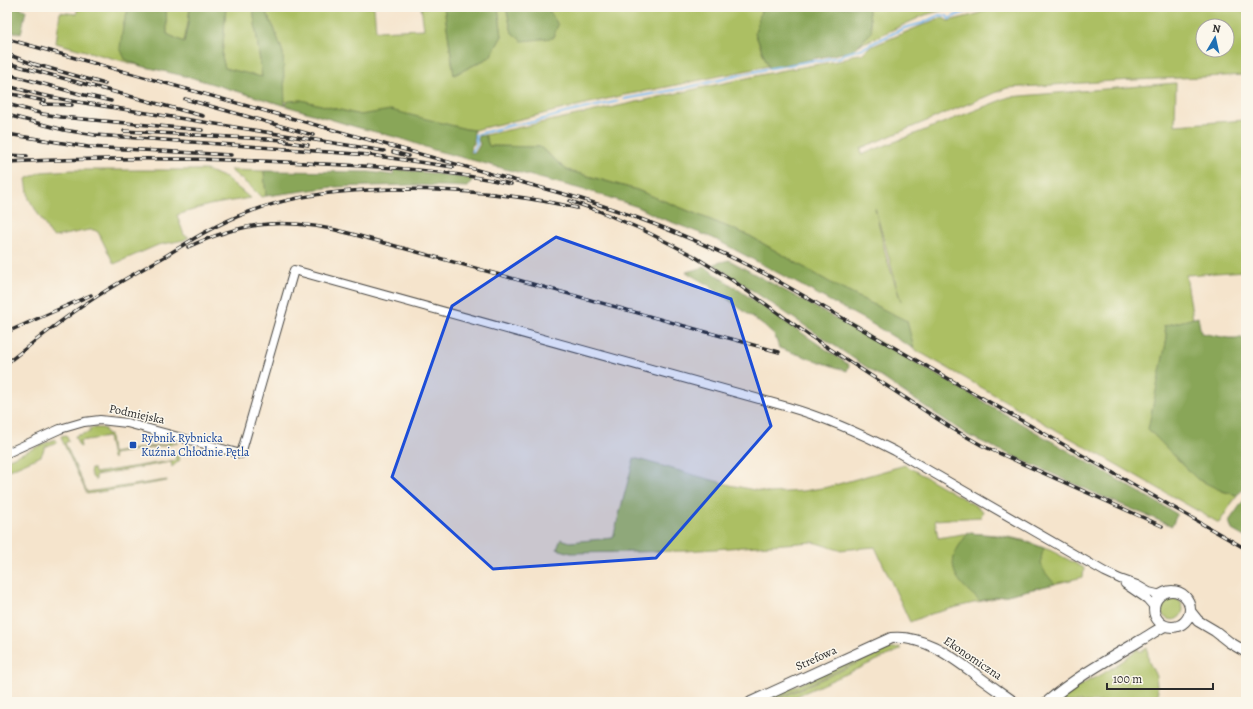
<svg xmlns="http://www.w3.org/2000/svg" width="1253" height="709" font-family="Alegreya,serif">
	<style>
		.green { fill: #acbf63; stroke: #6c7547; fill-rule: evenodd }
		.forest { fill: #89a659; stroke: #5a6842 }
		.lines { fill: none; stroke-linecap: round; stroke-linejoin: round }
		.stream { stroke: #7cbdf1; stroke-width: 2 }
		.minor-casing { stroke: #494743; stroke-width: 10 }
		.tertiary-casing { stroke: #494743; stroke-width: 12 }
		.minor { stroke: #fff; stroke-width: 8 }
		.tertiary { stroke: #fff; stroke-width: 10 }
		.rail-casing { stroke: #2b2b2b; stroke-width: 3.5 }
		.rail { stroke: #fbf7ec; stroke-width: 2; stroke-dasharray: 6; stroke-linecap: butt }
		.marked { fill: #1d4ed8; fill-opacity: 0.2; stroke: #1d4ed8; stroke-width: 3; stroke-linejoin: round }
		.transit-dot { fill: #1a4fb4; stroke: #fbf7ec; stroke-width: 1.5 }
		.labels { text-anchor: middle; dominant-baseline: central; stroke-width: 3; stroke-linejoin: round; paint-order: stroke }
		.street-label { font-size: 12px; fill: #2b2b2b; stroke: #fbf7ec }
		.transit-label { font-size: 12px; fill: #164399; stroke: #fbf7ec; text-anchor: start }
	</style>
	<rect width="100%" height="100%" fill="#fbf7ec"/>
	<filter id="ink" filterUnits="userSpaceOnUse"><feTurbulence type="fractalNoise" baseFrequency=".025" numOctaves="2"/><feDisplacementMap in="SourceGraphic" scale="8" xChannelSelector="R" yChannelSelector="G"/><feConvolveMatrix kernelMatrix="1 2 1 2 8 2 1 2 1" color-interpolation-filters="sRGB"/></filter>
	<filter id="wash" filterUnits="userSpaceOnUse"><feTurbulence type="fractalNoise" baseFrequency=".012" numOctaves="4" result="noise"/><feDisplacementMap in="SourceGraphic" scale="16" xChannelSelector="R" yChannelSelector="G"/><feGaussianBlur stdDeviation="0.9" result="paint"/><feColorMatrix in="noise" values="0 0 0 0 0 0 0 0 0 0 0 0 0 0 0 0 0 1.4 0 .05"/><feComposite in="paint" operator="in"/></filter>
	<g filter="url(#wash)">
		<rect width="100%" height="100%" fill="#f5e4cc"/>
		<path class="green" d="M77,7H129L123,26L125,59L141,66L56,43L60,12L77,14Z
			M166,7H190L188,24L184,42L167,34Z
			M226,7H253L262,78L225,68L222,57Z
			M263,7H374L376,31L424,29L421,7H444L454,75L490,57L502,36L498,7H506L512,33L558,25L547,7H762L755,33L768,66L657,89L624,95L474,130L466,129L391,111L360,115L301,100L284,102L283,53L274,28Z
			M868,7H966L947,9L925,15L859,45L872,32Z
			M992,7H1246V75L1113,81L1007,88L861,148V155L1009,97L1176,83L1175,125L1246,120V271L1186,275L1193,319L1164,326L1167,338L1222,491L1237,495L1219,523L914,349L906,321L836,286L750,236L637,190L567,170L540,147L489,146L485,135L779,71L843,60L852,55L862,54L868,48L937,19L943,18L948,21L977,14ZM1203,26H1227V50H1203ZM875,208L901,302L886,256Z
			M72,170H206L226,178L250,198L209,205L177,215L184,235L189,237L184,240L158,245L114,264L98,232L94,230H89L54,237L51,235L29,199L26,179L41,172Z
			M230,170L264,171L266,196L261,197L252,188Z
			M90,428H102L105,429L107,435H110L112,453L167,444L169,441L178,443L114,454L113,459L112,457L108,437L80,441L81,447L79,446L75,436L90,432Z
			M66,435L69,441L65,443L87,492L167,480V481L87,494L62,440L61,436Z
			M55,439L57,442L45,447L41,456L7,471V460Z
			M175,455L178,456L180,460L172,467L171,462L96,475V480L93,478L90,472L91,469H94L95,473L176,460Z
			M634,458L730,485L769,493L803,491L828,487L905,465L976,506L983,511L981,517L935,520L938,538L968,533L998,535L1023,540L1052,551L1084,568L1083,577L957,607L927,615L910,622L875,547L839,550L813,542L686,551L571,553L557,549L561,539L570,542L613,538Z
			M1161 609a11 11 0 1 1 22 0a11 11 0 1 1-22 0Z
			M888,644L890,646L889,647L769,702H761Z
			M900,647V650L783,702H772L877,654L888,649Z
			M1138,648V651H1142L1147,648L1149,662L1156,676L1159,702H1058L1066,694L1079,686L1109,670L1124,660Z"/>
		<path class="forest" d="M7,7H16L26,10L21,34L7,30Z
			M129,7H166L167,34L184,42L188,24L190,7H226L222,57L225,68L262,77L253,7H263L274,28L283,53L285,105L289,101L301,100L360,115L391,110L466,129L474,130V144L472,145L470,152L475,153L480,144L478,140V136L485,135L489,146L540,147L567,170L637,190L750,236L836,286L907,321L914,349L867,321L713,238L658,217L638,207L592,192L434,150L399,138L356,127L193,78L141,66L125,59L120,48L123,26Z
			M444,7H498L502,36L490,57L454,75Z
			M506,7H547L558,25L553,38L522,41L512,33Z
			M762,7H868L872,32L852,51L769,68L755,33Z
			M394,169L431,173L473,179L467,187L412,185L333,187L266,196L264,171L369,172L393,175Z
			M729,260L910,359L1177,514L1172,526L1101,496L969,436L713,264Z
			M705,267L849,365L847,371L779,348L775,336L764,326L711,287L686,272Z
			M1198,317L1201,333L1228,338H1246V487L1237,495L1222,491L1197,479L1148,429L1167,338L1164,326Z
			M1246,497V538L1232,530L1229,521Z
			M968,533C998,535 1017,538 1044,548C1037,566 1043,570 1055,584L980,601C968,590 949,577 954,557C955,550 964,539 968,533Z"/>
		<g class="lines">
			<path class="stream" d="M624,99L685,88L766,69L811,61H822L826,59L840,57L844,54L863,48L904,28L923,23L933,18L940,15L947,16L949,19C960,12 971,12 982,7
				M473,151L477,144L475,135L512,125L533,122L565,113L619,101"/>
		</g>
	</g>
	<g filter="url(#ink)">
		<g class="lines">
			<g class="minor-casing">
				<path id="minor" d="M7,453L60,429L84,422L100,420L127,423L241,454L294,270L788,407C826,418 860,433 895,451L1105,572L1120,579L1137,585L1149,592L1161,595
					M1125,584L1147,599L1154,607"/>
			</g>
			<g class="tertiary-casing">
				<path id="tertiary" d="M1154 609a18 18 0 1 1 36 0a18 18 0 1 1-36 0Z
					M1190,611L1198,621L1215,631L1229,642L1246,652
					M751,702L891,638C922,635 948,654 971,671C985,682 1000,692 1014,702
					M1047,702C1076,677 1109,659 1141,640C1149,636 1156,630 1165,626"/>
			</g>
			<use href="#minor" class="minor"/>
			<use href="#tertiary" class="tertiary"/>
			<g class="rail-casing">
				<path id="rail" d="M7,39L578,198C644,218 708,244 769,276L1246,549
					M7,54L38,66
					M7,63L203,116
					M34,64L105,84
					M7,74L80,94L111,101
					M7,86L41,95L72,101L384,151
					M7,93L45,101
					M185,99L313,135
					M7,104L43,114L61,117L202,130
					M41,104L72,105
					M7,115L64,130L95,135L370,155L453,167
					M124,131L285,140
					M7,134L88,147L231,155
					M281,141L308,145
					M393,152L408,156
					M7,155L27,156
					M7,162C112,157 219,158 324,164C387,167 449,170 511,184
					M570,201L599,211L643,230L692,255L732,280L810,336L953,429L983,446L1162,526
					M188,247C246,220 290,217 352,234L779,352
					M7,332L91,295
					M7,363C33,343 57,323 84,305C110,287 137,272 164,257C191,240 218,223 249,212C296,194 345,190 395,189C457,189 517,194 577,208"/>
			</g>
			<use href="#rail" class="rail"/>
		</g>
	</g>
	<path class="marked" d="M556,237L731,299L771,426L656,558L493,569L392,477L452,306Z"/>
	<rect class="transit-dot" x="129" y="441" width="8" height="8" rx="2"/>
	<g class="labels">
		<g class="street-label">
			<text transform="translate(137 414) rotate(12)">Podmiejska</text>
			<text transform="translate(816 658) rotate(-24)">Strefowa</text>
			<text transform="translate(973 658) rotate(34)">Ekonomiczna</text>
		</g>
		<g class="transit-label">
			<text x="141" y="438">Rybnik Rybnicka<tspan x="141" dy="14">Kuźnia Chłodnie Pętla</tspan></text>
		</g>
	</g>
	<rect width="1253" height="709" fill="none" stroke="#fbf7ec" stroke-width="24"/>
	<g transform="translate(1215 38) rotate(9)"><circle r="19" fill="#fbf7ec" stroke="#a8a59f"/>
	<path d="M0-3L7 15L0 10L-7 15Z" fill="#1f6fb2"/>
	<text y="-6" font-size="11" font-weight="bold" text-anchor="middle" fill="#2b2b2b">N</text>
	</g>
	<path d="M1107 683v6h106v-6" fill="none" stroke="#2b2b2b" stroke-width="2"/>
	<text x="1113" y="683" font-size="12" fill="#2b2b2b" stroke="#fbf7ec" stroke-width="3" paint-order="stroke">100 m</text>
</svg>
